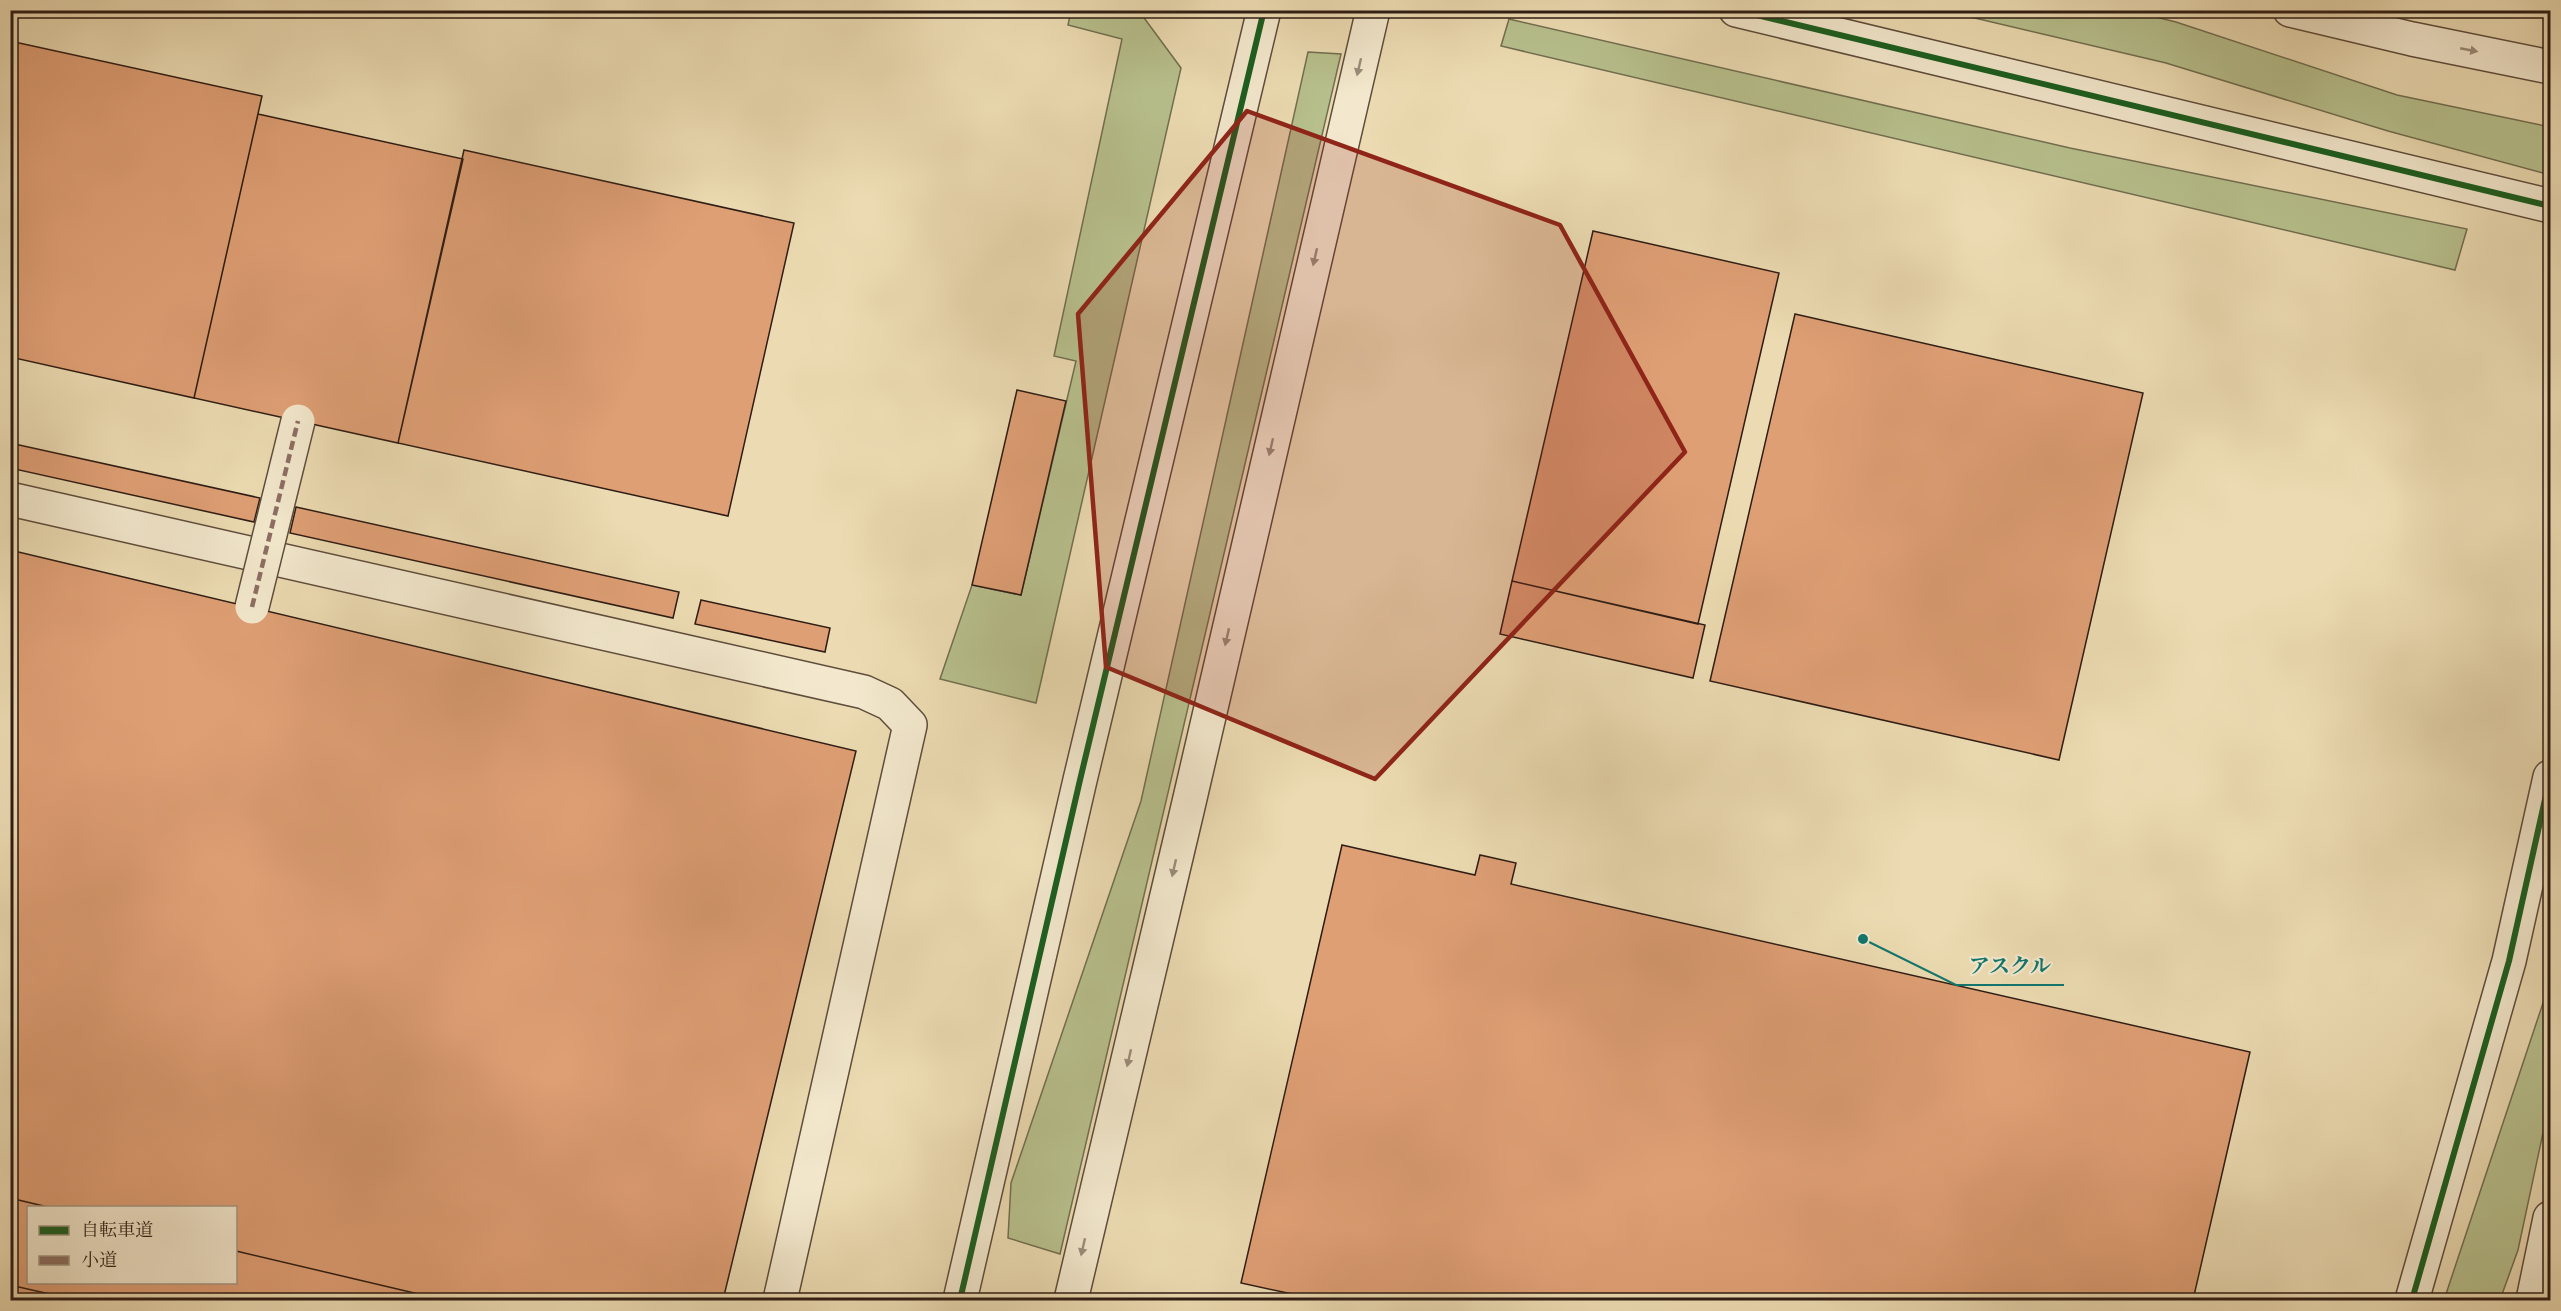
<svg xmlns="http://www.w3.org/2000/svg" width="2561" height="1311" font-family="'EB Garamond','Noto Serif JP',serif">
	<style>
		.green { fill: #b7c08d; stroke: #726e50; stroke-width: 1.5 }
		.building { fill: #df9f75; stroke: #2e1c14; stroke-width: 1.5 }
		.lines { fill: none; stroke-linecap: round; stroke-linejoin: round }
		.minor-casing { stroke: #5e4c3c; stroke-width: 36 }
		.minor { stroke: #f3e8cd; stroke-width: 33 }
		.minor-bridge-casing { stroke: #5e4c3c; stroke-width: 36; stroke-linecap: butt }
		.minor-bridge { stroke: #f3e8cd; stroke-width: 33 }
		.quiet { stroke: #8d6e63; stroke-width: 4.5; stroke-dasharray: 9 4.5; stroke-linecap: butt }
		.cycleway-casing { stroke: #f3e8cd; stroke-width: 10 }
		.cycleway { stroke: #1b5e20; stroke-width: 6 }
		.oneway { fill: #9a8c7a }
		.marked { fill: #8f2418; fill-opacity: 0.2; stroke: #8f2418; stroke-width: 4.5; stroke-linejoin: round }
		.leader { fill: none; stroke: #0f766e; stroke-width: 2 }
		.callout-dot { fill: #0f766e; stroke: #f3e8cd; stroke-width: 2 }
		.callout-label { font-size: 21px; text-anchor: middle; font-weight: bold; fill: #0f766e; stroke: #f3e8cd; stroke-width: 4.5; stroke-linejoin: round; paint-order: stroke }
	</style>
	<rect width="100%" height="100%" fill="#ecdbb2"/>
	<filter id="stains"><feTurbulence type="fractalNoise" baseFrequency=".00333" numOctaves="4"/><feColorMatrix values="0 0 0 0 .2 0 0 0 0 .09 0 0 0 0 .02 0 0 0 .5 -.17"/></filter>
	<radialGradient id="worn" r=".72"><stop offset=".6" stop-color="#630" stop-opacity="0"/><stop offset="1" stop-color="#630" stop-opacity=".3"/></radialGradient>
	<path class="green" d="M2127,10L2176,22L2397,95L2550,127V175L2388,131L2166,63L1945,11Z
		M1071,11H1139L1181,68L1036,703L940,679L972,585L1021,595L1076,361L1054,356L1122,39L1068,25Z
		M1509,19L2070,148L2467,229L2455,270L1501,46Z
		M1308,52L1341,54L1060,1254L1008,1238L1011,1183L1141,801Z
		M2550,982V1100L2518,1250L2500,1300H2444Z"/>
	<path class="building" d="M10,41L262,96L194,398L10,357Z
		M258,114L463,159L398,443L194,398Z
		M464,150L794,223L728,516L398,443Z
		M1593,231L1779,273L1698,624L1512,581Z
		M1795,314L2143,393L2059,760L1710,681Z
		M1017,390L1066,401L1021,595L972,585Z
		M10,443L260,498L254,522L10,468Z
		M296,507L679,592L673,618L290,533Z
		M10,550L856,751L723,1300H444L236,1251V1208H52L10,1198Z
		M1512,581L1705,625L1693,678L1500,634Z
		M701,600L830,628L825,652L695,624Z
		M1342,845L1475,875L1480,855L1516,863L1511,884L2250,1052L2193,1300H1320L1241,1283Z
		M10,1198L52,1208H28V1282H236V1251L444,1300H76L10,1285Z
		M10,1285L76,1300H10Z"/>
	<g class="lines">
		<g class="minor-casing">
			<path id="minor" d="M1736,10L2550,206
				M2290,10L2412,39L2550,67
				M10,499L864,692L890,704L910,725L780,1300
				M960,1300L1080,780L1264,10
				M1071,1300L1187,811L1373,10
				M2412,1300L2509,961L2550,777
				M2533,1300L2550,1218"/>
		</g>
		<use href="#minor" class="minor"/>
		<g class="minor-bridge-casing">
			<path id="minor-bridge" d="M252,607L298,421"/>
		</g>
		<use href="#minor-bridge" class="minor-bridge"/>
		<path class="quiet" d="M252,607L298,421"/>
		<g class="cycleway-casing">
			<path id="cycleway" d="M1736,10L2550,206
				M960,1300L1080,780L1264,10
				M2412,1300L2509,961L2550,777"/>
		</g>
		<use href="#cycleway" class="cycleway"/>
	</g>
	<defs><path id="oneway-solid" d="M-6-.8H1V-3.2L6.5 0L1 3.2V.8H-6Z" transform="scale(1.5)"/></defs>
	<g class="oneway">
		<use href="#oneway-solid" transform="translate(2469 50) rotate(11)"/>
		<use href="#oneway-solid" transform="translate(1359 67) rotate(103)"/>
		<use href="#oneway-solid" transform="translate(1315 257) rotate(103)"/>
		<use href="#oneway-solid" transform="translate(1271 447) rotate(103)"/>
		<use href="#oneway-solid" transform="translate(1227 637) rotate(103)"/>
		<use href="#oneway-solid" transform="translate(1174 868) rotate(103)"/>
		<use href="#oneway-solid" transform="translate(1129 1058) rotate(103)"/>
		<use href="#oneway-solid" transform="translate(1083 1247) rotate(103)"/>
	</g>
	<path class="marked" d="M1247,111L1560,225L1685,452L1375,779L1106,667L1078,314Z"/>
	<path class="leader" d="M1863 939L1956 985H2064"/>
	<circle class="callout-dot" cx="1863" cy="939" r="6"/>
	<g class="callout-label">
		<text x="2010" y="973">アスクル</text>
	</g>
	<rect width="2561" height="1311" fill="none" stroke="#ecdbb2" stroke-width="36"/>
	<rect x="12" y="12" width="2537" height="1287" fill="none" stroke="#2e1c14" stroke-width="3"/>
	<rect x="18" y="18" width="2525" height="1275" fill="none" stroke="#2e1c14" stroke-width="1.5"/>
	<rect x="27" y="1206" width="210" height="78" fill="#f3e8cd" stroke="#a49683" stroke-width="1.5"/>
	<rect x="39" y="1226" width="30" height="9" fill="#1b5e20" stroke="#a49683" stroke-width="1.5"/>
	<text x="81" y="1236" font-size="18" fill="#2e1c14">自転車道</text>
	<rect x="39" y="1256" width="30" height="9" fill="#8d6e63" stroke="#a49683" stroke-width="1.5"/>
	<text x="81" y="1266" font-size="18" fill="#2e1c14">小道</text>
	<rect width="100%" height="100%" filter="url(#stains)"/>
	<rect width="100%" height="100%" fill="url(#worn)"/>
</svg>
